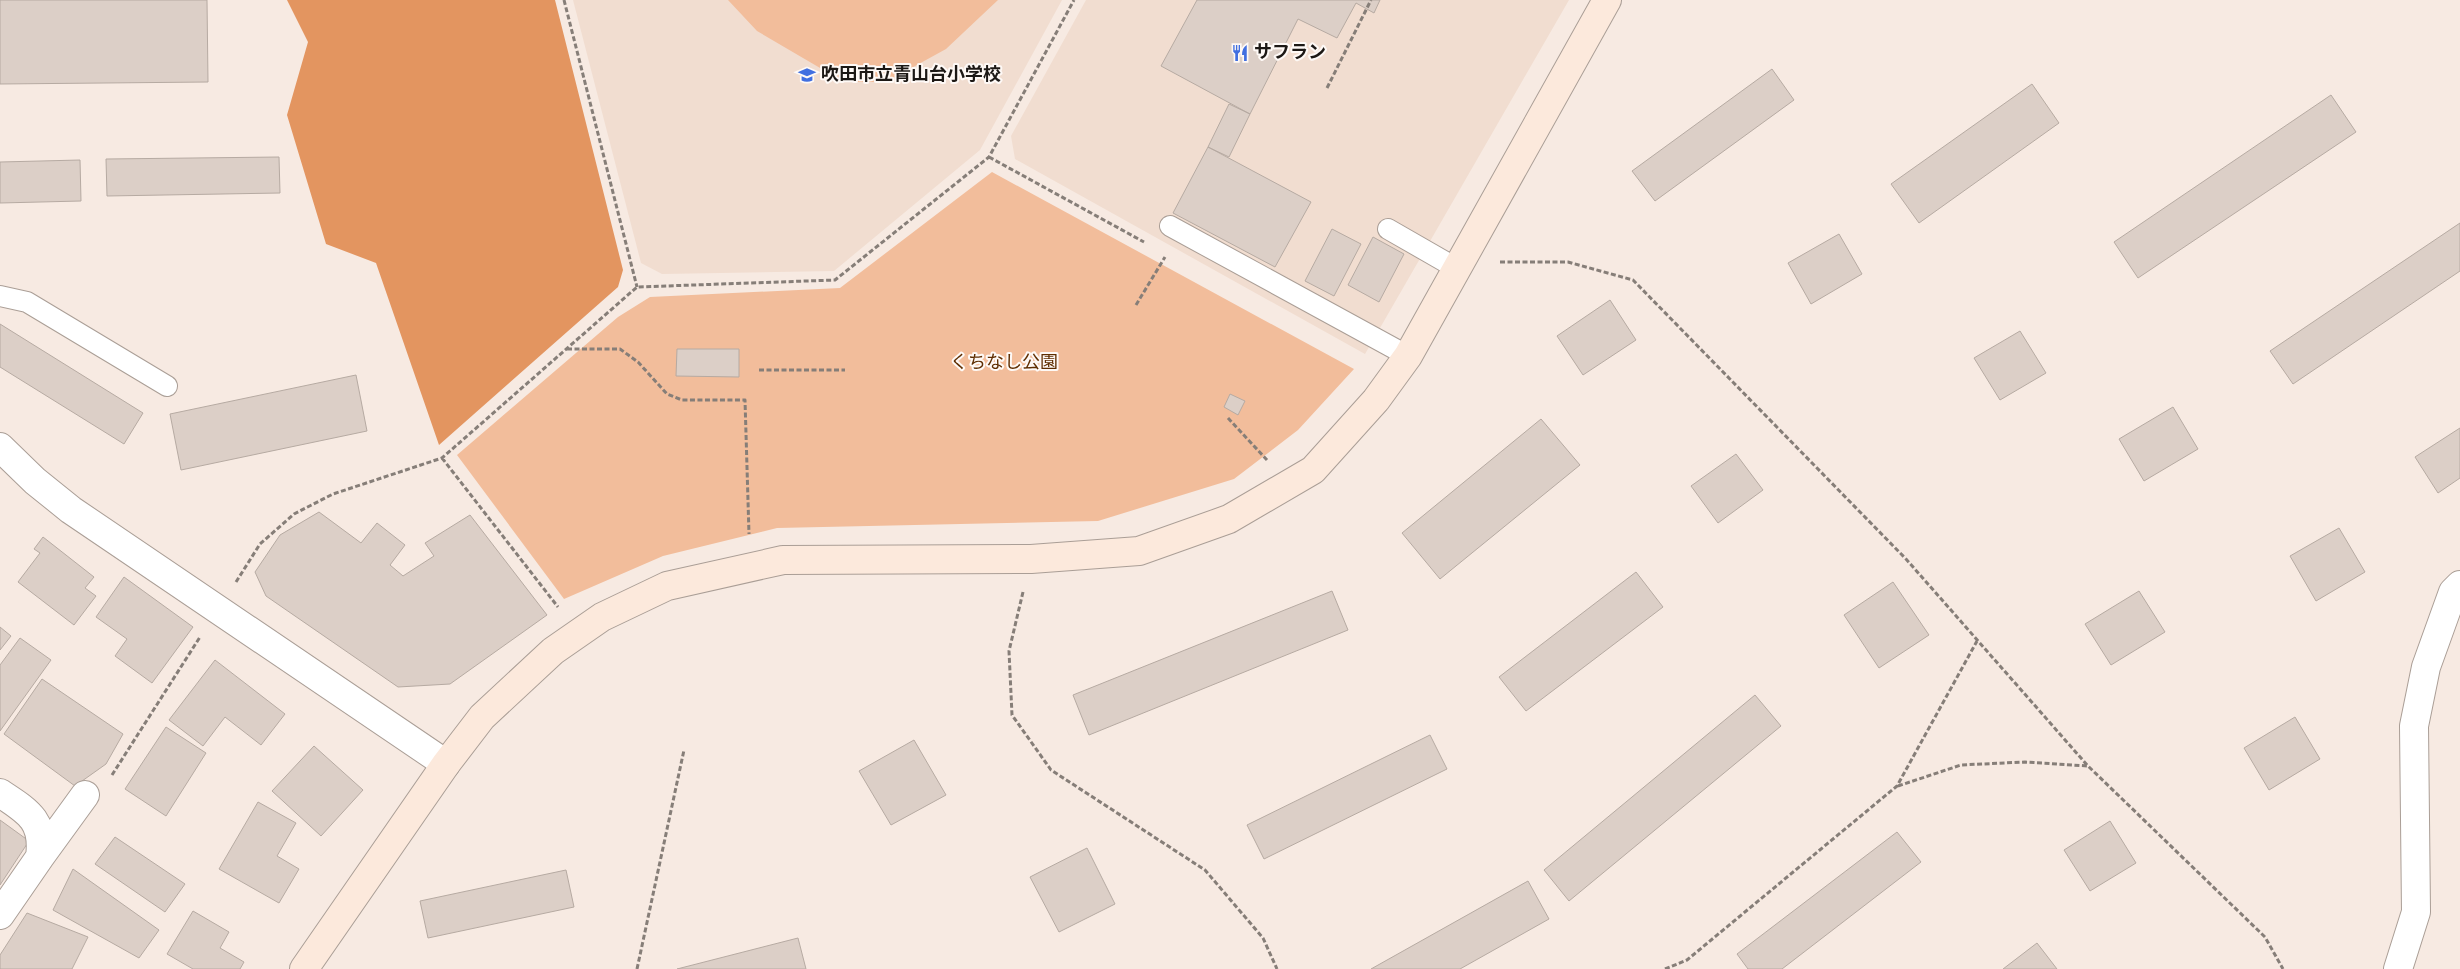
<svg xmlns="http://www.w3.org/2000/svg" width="2460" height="969" font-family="Overpass,'Noto Sans JP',sans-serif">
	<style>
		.built { fill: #f1ddd0 }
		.green { fill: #f2bd9b }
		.forest { fill: #e39560 }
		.building { fill: #dccfc7; stroke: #b6aaa2 }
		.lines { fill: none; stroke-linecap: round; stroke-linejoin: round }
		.lane-casing { stroke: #aa9e96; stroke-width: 22 }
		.street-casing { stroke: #aa9e96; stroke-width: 30 }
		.secondary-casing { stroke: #aa9e96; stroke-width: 30 }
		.path { stroke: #867e78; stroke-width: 3; stroke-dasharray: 5 2.5; stroke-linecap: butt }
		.lane { stroke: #fff; stroke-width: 20 }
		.street { stroke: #fff; stroke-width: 28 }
		.secondary { stroke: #fce9dc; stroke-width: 28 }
		.labels { text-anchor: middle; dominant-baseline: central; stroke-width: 4; stroke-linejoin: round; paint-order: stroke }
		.poi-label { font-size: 18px; font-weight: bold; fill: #1c1815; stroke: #fef9f6; text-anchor: start }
		.park-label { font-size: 18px; fill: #5f2e02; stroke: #fef9f6 }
	</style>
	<rect width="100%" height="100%" fill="#f7eae2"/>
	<path class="built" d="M573,0H1062L980,150L834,271L662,274L641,263Z
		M1086,0H1569L1365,354L1015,159L1011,136Z"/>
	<path class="green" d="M728,0H998L946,49L886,82H844L757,31Z
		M992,172L1354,369L1298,430L1234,479L1098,521L777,528L663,556L564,599L457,455L618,317L650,297L840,288Z"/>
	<path class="forest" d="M287,0H555L623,270L618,287L439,445L376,263L326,244L287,115L308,42Z"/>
	<path class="building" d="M0,0H207L208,82L0,84Z
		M1197,0H1380L1374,13L1356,3L1337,38L1298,19L1250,114L1161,66Z
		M1772,69L1794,100L1655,201L1632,171Z
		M2032,84L2059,123L1919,223L1891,184Z
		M2331,95L2356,132L2138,278L2114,242Z
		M1229,104L1250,114L1229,157L1208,147Z
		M1208,147L1311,202L1275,267L1173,213Z
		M279,157L280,193L107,196L106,159Z
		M80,160L81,201L0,203V162Z
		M2460,223V271L2293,384L2270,351Z
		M1332,229L1361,244L1334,296L1305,281Z
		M1839,234L1862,274L1811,304L1788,263Z
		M1373,237L1404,254L1379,302L1348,285Z
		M1610,300L1636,340L1583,375L1557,336Z
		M0,324L143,413L124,444L0,367Z
		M2020,331L2046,373L2000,400L1974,358Z
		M677,349H739V377L676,376Z
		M356,375L367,431L181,470L170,414Z
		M1230,394L1245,401L1238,415L1224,407Z
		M2173,407L2198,449L2144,481L2119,439Z
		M1541,419L1580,465L1440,579L1402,533Z
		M2460,428V478L2438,493L2415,457Z
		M1736,454L1763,490L1718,523L1691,486Z
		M319,512L361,543L377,523L405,545L390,565L403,576L434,556L425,543L470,515L547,615L450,684L398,687L266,596L255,572L280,535Z
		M2339,528L2365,572L2316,601L2290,556Z
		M43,537L94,577L85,588L96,596L74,625L18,582L40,553L34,549Z
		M1636,572L1663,607L1526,711L1499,677Z
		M124,577L193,627L152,683L115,656L127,639L96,617Z
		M1893,582L1929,635L1879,668L1844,615Z
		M1332,591L1348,630L1089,735L1073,695Z
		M2139,591L2165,632L2111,665L2085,624Z
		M0,627L11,636L0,650Z
		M20,638L51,660L0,731V665Z
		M215,660L285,714L261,745L225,717L203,746L169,720Z
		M42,679L123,734L106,764L75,786L4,734Z
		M1755,695L1781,726L1569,901L1544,870Z
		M2295,717L2320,759L2269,790L2244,748Z
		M166,727L206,753L166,816L125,789Z
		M1430,735L1447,769L1264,859L1247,825Z
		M914,740L946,795L891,825L859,771Z
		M314,746L363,790L321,836L272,791Z
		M258,802L296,823L277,856L299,869L279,903L219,869Z
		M0,820L29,841L0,885Z
		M2110,821L2136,863L2090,891L2064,850Z
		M1897,832L1921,862L1782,969H1748L1737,954Z
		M115,837L185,884L165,912L95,864Z
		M1087,848L1115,904L1059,932L1030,877Z
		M73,869L159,930L139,958L53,910Z
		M566,870L574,907L428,938L420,901Z
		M1528,881L1549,919L1460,969H1371Z
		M193,911L229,932L220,948L244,962L240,969H193L167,954Z
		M27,913L88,937L72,969H0V955Z
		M798,938L806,969H677Z
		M2037,943L2057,969H2003Z"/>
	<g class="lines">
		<g class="lane-casing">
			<path id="lane" d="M1170,226L1408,356
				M1388,229L1456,268
				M0,296L27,302L167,386"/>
		</g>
		<g class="street-casing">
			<path id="street" d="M0,447L35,481L71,510L446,764
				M0,793C27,811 45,820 40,857L0,915
				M40,857L85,795
				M2398,969L2416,912L2414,726L2426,667L2453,592L2460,585"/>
		</g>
		<g class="secondary-casing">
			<path id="secondary" d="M304,969L446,764L482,717L553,651L602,617L667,586L783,560L1031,559L1139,551L1229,519L1313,470L1376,400L1408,356L1607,0"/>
		</g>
		<path class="path" d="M564,0L637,287
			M1327,88L1371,0
			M989,157L1144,242
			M1500,262H1568L1633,280L1906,559L2088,766L2265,937L2283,969
			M1136,305L1165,257
			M567,349H620L638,362L667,394L682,400H745L749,534
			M759,370H845
			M1228,418L1267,460
			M442,458L558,607
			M236,582L260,544L294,514L333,494L442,458L637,287L835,280L989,157L1074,0
			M1023,592L1009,651L1012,715L1051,770L1205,870L1263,938L1277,969
			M112,775L200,637
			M1898,786L1961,765L2025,762L2088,766
			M637,969L684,750
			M1665,969L1687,960L1897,786L1977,641"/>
		<use href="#lane" class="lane"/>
		<use href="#street" class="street"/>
		<use href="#secondary" class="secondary"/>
	</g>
	<defs>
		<g id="restaurant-bare" transform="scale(1.35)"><path d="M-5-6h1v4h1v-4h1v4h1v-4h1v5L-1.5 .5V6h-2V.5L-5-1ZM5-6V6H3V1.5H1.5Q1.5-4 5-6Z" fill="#416fe0" stroke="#fef9f6" stroke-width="2.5" paint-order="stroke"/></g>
		<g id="school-bare" transform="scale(1.35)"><path d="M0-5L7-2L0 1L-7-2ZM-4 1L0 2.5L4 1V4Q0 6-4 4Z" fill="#416fe0" stroke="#fef9f6" stroke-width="2.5" paint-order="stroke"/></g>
	</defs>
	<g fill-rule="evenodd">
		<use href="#restaurant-bare" x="1240" y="53"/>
		<use href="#school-bare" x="807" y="75"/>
	</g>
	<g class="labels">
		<g class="poi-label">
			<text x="1254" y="53">サフラン</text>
			<text x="821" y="75">吹田市立青山台小学校</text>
		</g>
		<g class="park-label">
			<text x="1004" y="363">くちなし公園</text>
		</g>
	</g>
</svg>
